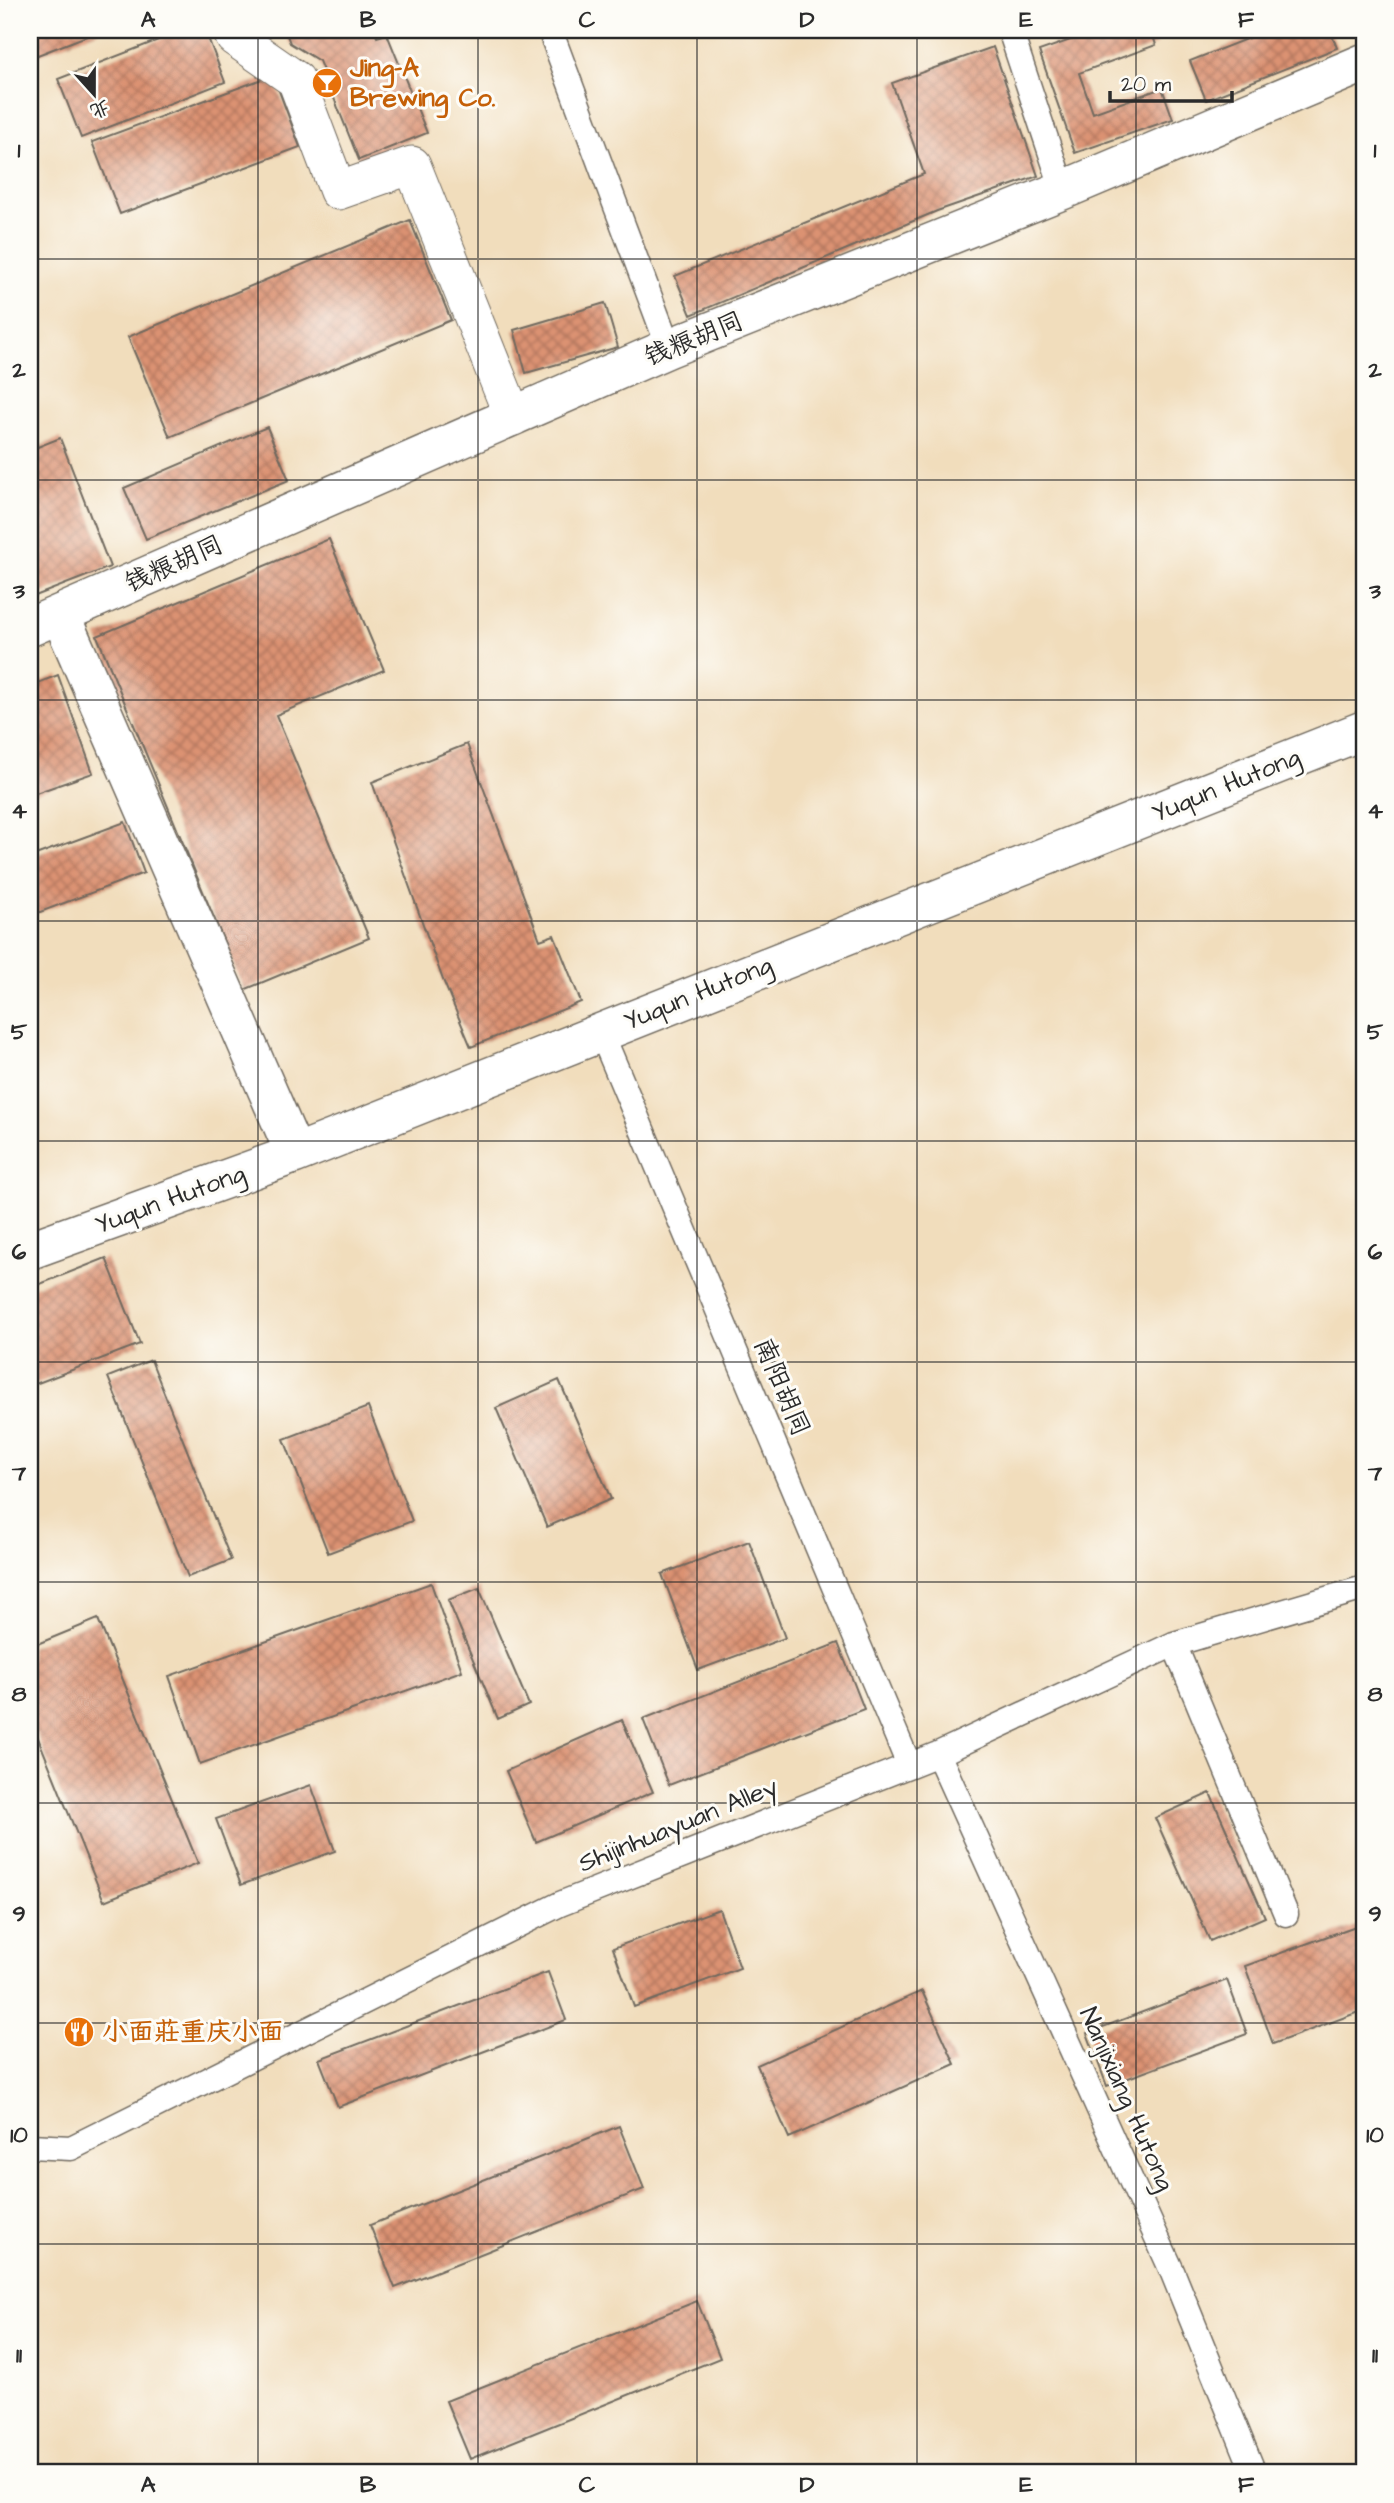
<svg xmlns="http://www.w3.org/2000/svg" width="1394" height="2503" font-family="'Architects Daughter','LXGW WenKai TC',sans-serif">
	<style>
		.building { fill: url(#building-cross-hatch) }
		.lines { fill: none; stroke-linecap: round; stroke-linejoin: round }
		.service-casing { stroke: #70695e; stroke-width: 27 }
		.pedestrian-casing { stroke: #70695e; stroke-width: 39 }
		.minor-casing { stroke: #70695e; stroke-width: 41 }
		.service { stroke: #fff; stroke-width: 24 }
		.pedestrian { stroke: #fff; stroke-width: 37 }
		.minor { stroke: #fff; stroke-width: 38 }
		.grid { fill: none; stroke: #2b2b2b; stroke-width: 2; stroke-opacity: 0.55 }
		.labels { text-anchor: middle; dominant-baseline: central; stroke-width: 6; stroke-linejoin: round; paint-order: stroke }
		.food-label { font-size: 26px; font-weight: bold; fill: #c56008; stroke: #fdfcf7; text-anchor: start }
		.street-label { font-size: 26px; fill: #2b2b2b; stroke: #fdfcf7 }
		.neatline { fill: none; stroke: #2b2b2b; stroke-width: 2.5 }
		.grid-label { font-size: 23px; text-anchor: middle; font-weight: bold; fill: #2b2b2b }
	</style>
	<defs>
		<pattern id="building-cross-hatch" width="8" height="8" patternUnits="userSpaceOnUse" patternTransform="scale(1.75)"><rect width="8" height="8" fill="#db9272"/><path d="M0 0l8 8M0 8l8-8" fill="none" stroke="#b2775e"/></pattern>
	</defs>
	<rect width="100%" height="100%" fill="#fdfcf7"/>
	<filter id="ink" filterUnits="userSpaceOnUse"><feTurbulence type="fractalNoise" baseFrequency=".0143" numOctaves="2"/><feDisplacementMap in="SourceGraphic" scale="14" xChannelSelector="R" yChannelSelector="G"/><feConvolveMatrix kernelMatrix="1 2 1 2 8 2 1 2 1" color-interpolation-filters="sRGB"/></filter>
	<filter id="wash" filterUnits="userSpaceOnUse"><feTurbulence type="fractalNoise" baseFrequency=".00686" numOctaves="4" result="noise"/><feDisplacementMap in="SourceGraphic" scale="28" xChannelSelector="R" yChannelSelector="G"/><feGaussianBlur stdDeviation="1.57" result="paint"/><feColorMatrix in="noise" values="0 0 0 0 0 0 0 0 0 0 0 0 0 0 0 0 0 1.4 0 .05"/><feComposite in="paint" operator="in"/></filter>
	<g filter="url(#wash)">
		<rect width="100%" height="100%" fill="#f1ddbc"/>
		<g id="blocks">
			<path class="building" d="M30,30H102L30,58Z
				M184,30H205L225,82L81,138L58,79Z
				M285,30H374L377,37L387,34L427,133L359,160L319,61L290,43Z
				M1099,30H1151L1156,45L1079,73L1093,113L1162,88L1173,119L1075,153L1039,51Z
				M1269,30H1330L1337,48L1206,100L1190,61Z
				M993,47L1038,176L937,211L691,315L675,276L924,174L892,83Z
				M273,75L300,147L120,214L92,142Z
				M410,220L451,320L170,437L128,337Z
				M605,303L618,347L526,373L514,330Z
				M267,427L289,480L146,539L124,488Z
				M60,438L110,567L30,598V450Z
				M329,539L384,670L276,715L369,938L244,990L97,636Z
				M58,675L93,773L30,795V686Z
				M467,744L540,940L554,935L581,1002L471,1047L443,980L372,782Z
				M125,822L144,873L35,914L30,900V857Z
				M106,1258L140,1344L30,1386V1288Z
				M151,1360L231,1560L188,1577L108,1377Z
				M559,1380L611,1499L547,1527L496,1408Z
				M368,1407L412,1521L328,1553L284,1439Z
				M749,1541L785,1638L698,1670L662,1574Z
				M431,1583L462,1671L200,1764L169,1676Z
				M479,1588L529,1705L498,1719L448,1600Z
				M98,1619L198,1863L104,1901L30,1718V1647Z
				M838,1643L864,1709L669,1785L643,1719Z
				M622,1720L653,1792L536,1842L506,1771Z
				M311,1785L335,1851L241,1885L216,1819Z
				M1210,1793L1265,1917L1210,1941L1155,1818Z
				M719,1909L740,1968L634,2007L613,1948Z
				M1364,1923V2010L1273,2044L1245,1966Z
				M548,1972L566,2020L338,2107L319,2059Z
				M1227,1980L1247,2034L1107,2086L1087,2033Z
				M922,1991L955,2064L789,2138L757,2065Z
				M619,2126L644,2189L395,2288L370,2225Z
				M697,2301L720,2358L470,2459L446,2401Z"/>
		</g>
	</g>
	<g filter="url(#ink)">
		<use href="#blocks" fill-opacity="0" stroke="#70695e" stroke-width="2"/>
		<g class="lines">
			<g class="service-casing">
				<path id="service" d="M550,30L669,348
					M1010,30L1063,190
					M601,1032L909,1765
					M1174,1644L1286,1914
					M938,1754L1172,2271L1254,2473
					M30,2146L71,2148L560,1904L938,1754L1174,1644L1364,1588"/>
			</g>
			<g class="pedestrian-casing">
				<path id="pedestrian" d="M231,30L234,37L296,80L338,191L412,165L513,417"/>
			</g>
			<g class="minor-casing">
				<path id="minor" d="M60,614L295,1154
					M30,627L669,348L1063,190L1364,63
					M30,1250L295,1154L1364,730"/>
			</g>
			<use href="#service" class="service"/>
			<use href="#pedestrian" class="pedestrian"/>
			<use href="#minor" class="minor"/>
		</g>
	</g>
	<path class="grid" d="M258,30V2473M478,30V2473M697,30V2473M917,30V2473M1136,30V2473M30,259H1364M30,480H1364M30,700H1364M30,921H1364M30,1141H1364M30,1362H1364M30,1582H1364M30,1803H1364M30,2023H1364M30,2244H1364"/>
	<defs>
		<g id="bar-disc" transform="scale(1.575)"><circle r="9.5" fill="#e8710a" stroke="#fdfcf7"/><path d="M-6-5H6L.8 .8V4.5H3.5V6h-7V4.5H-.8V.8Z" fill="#fff"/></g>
		<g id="restaurant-disc" transform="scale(1.575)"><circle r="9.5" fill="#e8710a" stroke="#fdfcf7"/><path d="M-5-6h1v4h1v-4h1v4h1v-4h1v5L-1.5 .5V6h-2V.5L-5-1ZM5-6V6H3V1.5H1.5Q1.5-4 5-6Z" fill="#fff"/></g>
	</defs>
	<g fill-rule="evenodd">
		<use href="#bar-disc" x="327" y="83"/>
		<use href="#restaurant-disc" x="79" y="2032"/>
	</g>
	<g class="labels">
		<g class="food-label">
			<text x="350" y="68">Jing-A<tspan x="350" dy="30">Brewing Co.</tspan></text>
			<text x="102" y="2032">小面莊重庆小面</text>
		</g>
		<g class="street-label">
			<text transform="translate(694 339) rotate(-22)">钱粮胡同</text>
			<text transform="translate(174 564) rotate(-24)">钱粮胡同</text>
			<text transform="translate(1226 785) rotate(-22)">Yuqun Hutong</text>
			<text transform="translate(698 993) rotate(-22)">Yuqun Hutong</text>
			<text transform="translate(170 1199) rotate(-20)">Yuqun Hutong</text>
			<text transform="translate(782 1387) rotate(67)">南阳胡同</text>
			<text transform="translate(678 1825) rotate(-22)">Shijinhuayuan Alley</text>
			<text transform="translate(1127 2099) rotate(66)">Nanjixiang Hutong</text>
		</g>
	</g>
	<rect width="1394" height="2503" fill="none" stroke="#fdfcf7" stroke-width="77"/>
	<g transform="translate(94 94) rotate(159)" stroke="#fdfcf7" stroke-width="5" paint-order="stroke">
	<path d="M0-5L12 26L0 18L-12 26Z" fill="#2b2b2b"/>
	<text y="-10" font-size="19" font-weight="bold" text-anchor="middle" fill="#2b2b2b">北</text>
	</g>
	<path d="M1110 91v10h122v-10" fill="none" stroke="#2b2b2b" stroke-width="3.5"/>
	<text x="1121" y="91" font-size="21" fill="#2b2b2b" stroke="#fdfcf7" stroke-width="5" paint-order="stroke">20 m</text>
	<rect x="38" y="38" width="1318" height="2426" class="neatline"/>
	<g class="grid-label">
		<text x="148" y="27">A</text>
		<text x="368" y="27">B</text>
		<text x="587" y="27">C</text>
		<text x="807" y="27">D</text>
		<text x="1026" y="27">E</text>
		<text x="1246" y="27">F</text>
		<text x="19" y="157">1</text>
		<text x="1375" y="157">1</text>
		<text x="19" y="377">2</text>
		<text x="1375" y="377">2</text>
		<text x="19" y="598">3</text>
		<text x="1375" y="598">3</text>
		<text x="19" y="818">4</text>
		<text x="1375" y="818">4</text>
		<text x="19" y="1039">5</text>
		<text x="1375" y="1039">5</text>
		<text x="19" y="1259">6</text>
		<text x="1375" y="1259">6</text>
		<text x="19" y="1480">7</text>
		<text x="1375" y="1480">7</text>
		<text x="19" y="1701">8</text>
		<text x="1375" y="1701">8</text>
		<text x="19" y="1921">9</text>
		<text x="1375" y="1921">9</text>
		<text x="19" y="2142">10</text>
		<text x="1375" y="2142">10</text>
		<text x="19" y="2362">11</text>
		<text x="1375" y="2362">11</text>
		<text x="148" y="2492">A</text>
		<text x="368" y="2492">B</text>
		<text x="587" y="2492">C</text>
		<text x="807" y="2492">D</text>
		<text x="1026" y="2492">E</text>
		<text x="1246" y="2492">F</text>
	</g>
</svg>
